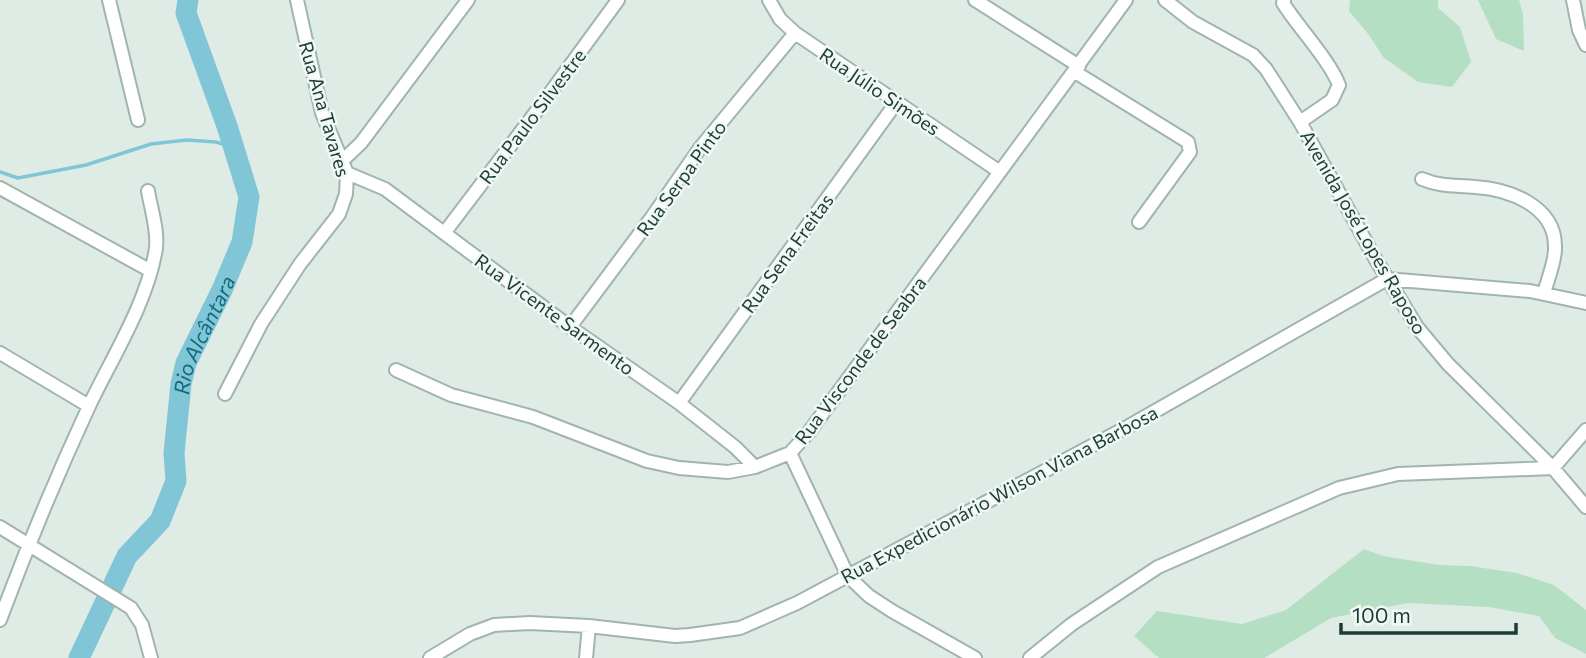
<svg xmlns="http://www.w3.org/2000/svg" width="1586" height="658" font-family="Commissioner,sans-serif">
	<style>
		.green { fill: #b5dfc2 }
		.lines { fill: none; stroke-linecap: round; stroke-linejoin: round }
		.stream { stroke: #81c6d6; stroke-width: 3.5 }
		.river { stroke: #81c6d6; stroke-width: 21 }
		.minor-casing { stroke: #a1b4ad; stroke-width: 16 }
		.minor { stroke: #fff; stroke-width: 12 }
		.labels { text-anchor: middle; dominant-baseline: central; stroke-width: 5; stroke-linejoin: round; paint-order: stroke }
		.street-label { font-size: 19px; fill: #1e3d35; stroke: #eff8f4 }
		.water-label { font-size: 21px; font-style: italic; fill: #14697d; stroke: #eff8f4 }
	</style>
	<rect width="100%" height="100%" fill="#dfece6"/>
	<path class="green" d="M1350,0H1438V8L1460,27L1471,62L1452,87L1418,82L1383,57L1369,35L1349,11Z
		M1478,0H1519L1523,14L1524,51L1496,39Z
		M1364,549L1383,556L1439,565L1470,566L1517,573L1554,585L1586,610V654L1555,638L1539,616L1489,607L1408,603L1331,618L1264,658H1159L1134,636L1157,611L1242,624L1286,610Z"/>
	<g class="lines">
		<path class="stream" d="M0,172L18,178L86,165L151,144L187,140L216,142L233,147"/>
		<path class="river" id="s1" d="M79,658L127,556L160,521L176,481L174,453L181,384L186,363L222,290L242,242L249,197L227,126L186,13L188,0"/>
		<g class="minor-casing">
			<path id="minor" d="M109,0L138,120
				M769,0L780,19L795,33L1000,172
				M975,0L1079,66
				M1165,0L1193,22L1253,55L1266,69L1300,122L1376,260L1417,327L1448,364L1553,468L1586,507
				M1284,0L1283,3C1298,27 1330,61 1339,85L1332,100L1300,122
				M1573,0L1579,30L1586,45
				M1075,72L1188,142L1190,152L1139,222
				M342,161L361,143L468,0
				M347,173L385,189L570,327L679,403L735,447L755,467
				M1422,179C1441,187 1456,185 1475,187C1509,189 1555,206 1555,246C1556,261 1547,280 1544,294
				M0,188L151,271
				M445,232L545,100L618,0
				M1387,279L1530,291L1586,303
				M570,327L652,217L700,148L795,33
				M0,353L89,406
				M396,370L451,395L533,417L647,461L679,468L728,472L755,467L790,453L809,432L1126,0
				M225,394L261,324L300,264L339,214L346,194L347,173L322,113L297,0
				M679,403L896,103
				M790,453L848,576L869,596L892,611L975,658
				M0,527L131,608L142,625L151,658
				M0,620C27,547 57,475 90,404C113,356 148,301 156,248C158,229 151,209 148,191
				M430,658L470,634L494,625L530,623L589,626L675,636L690,635L740,628L797,603L1129,426L1387,279
				M586,658L589,626
				M1030,658L1072,624L1158,567L1339,488L1398,474L1553,468L1586,430"/>
		</g>
		<use href="#minor" class="minor"/>
	</g>
	<g class="labels">
		<g class="street-label">
			<text transform="translate(880 91) rotate(34)">Rua Júlio Simões</text>
			<text transform="translate(325 109) rotate(74)">Rua Ana Tavares</text>
			<text transform="translate(532 116) rotate(-53)">Rua Paulo Silvestre</text>
			<text transform="translate(681 178) rotate(-54)">Rua Serpa Pinto</text>
			<text transform="translate(1364 232) rotate(60)">Avenida José Lopes Raposo</text>
			<text transform="translate(787 253) rotate(-54)">Rua Sena Freitas</text>
			<text transform="translate(555 314) rotate(36)">Rua Vicente Sarmento</text>
			<text transform="translate(860 360) rotate(-53)">Rua Visconde de Seabra</text>
			<text transform="translate(999 494) rotate(-28)">Rua Expedicionário Wilson Viana Barbosa</text>
		</g>
		<g class="water-label">
			<text stroke="none"><textPath href="#s1" startOffset="355">Rio Alcântara</textPath></text>
		</g>
	</g>
	<path d="M1341 623v10h175v-10" fill="none" stroke="#1e3d35" stroke-width="3.5"/>
	<text x="1352" y="623" font-size="21" fill="#1e3d35" stroke="#eff8f4" stroke-width="5" paint-order="stroke">100 m</text>
</svg>
